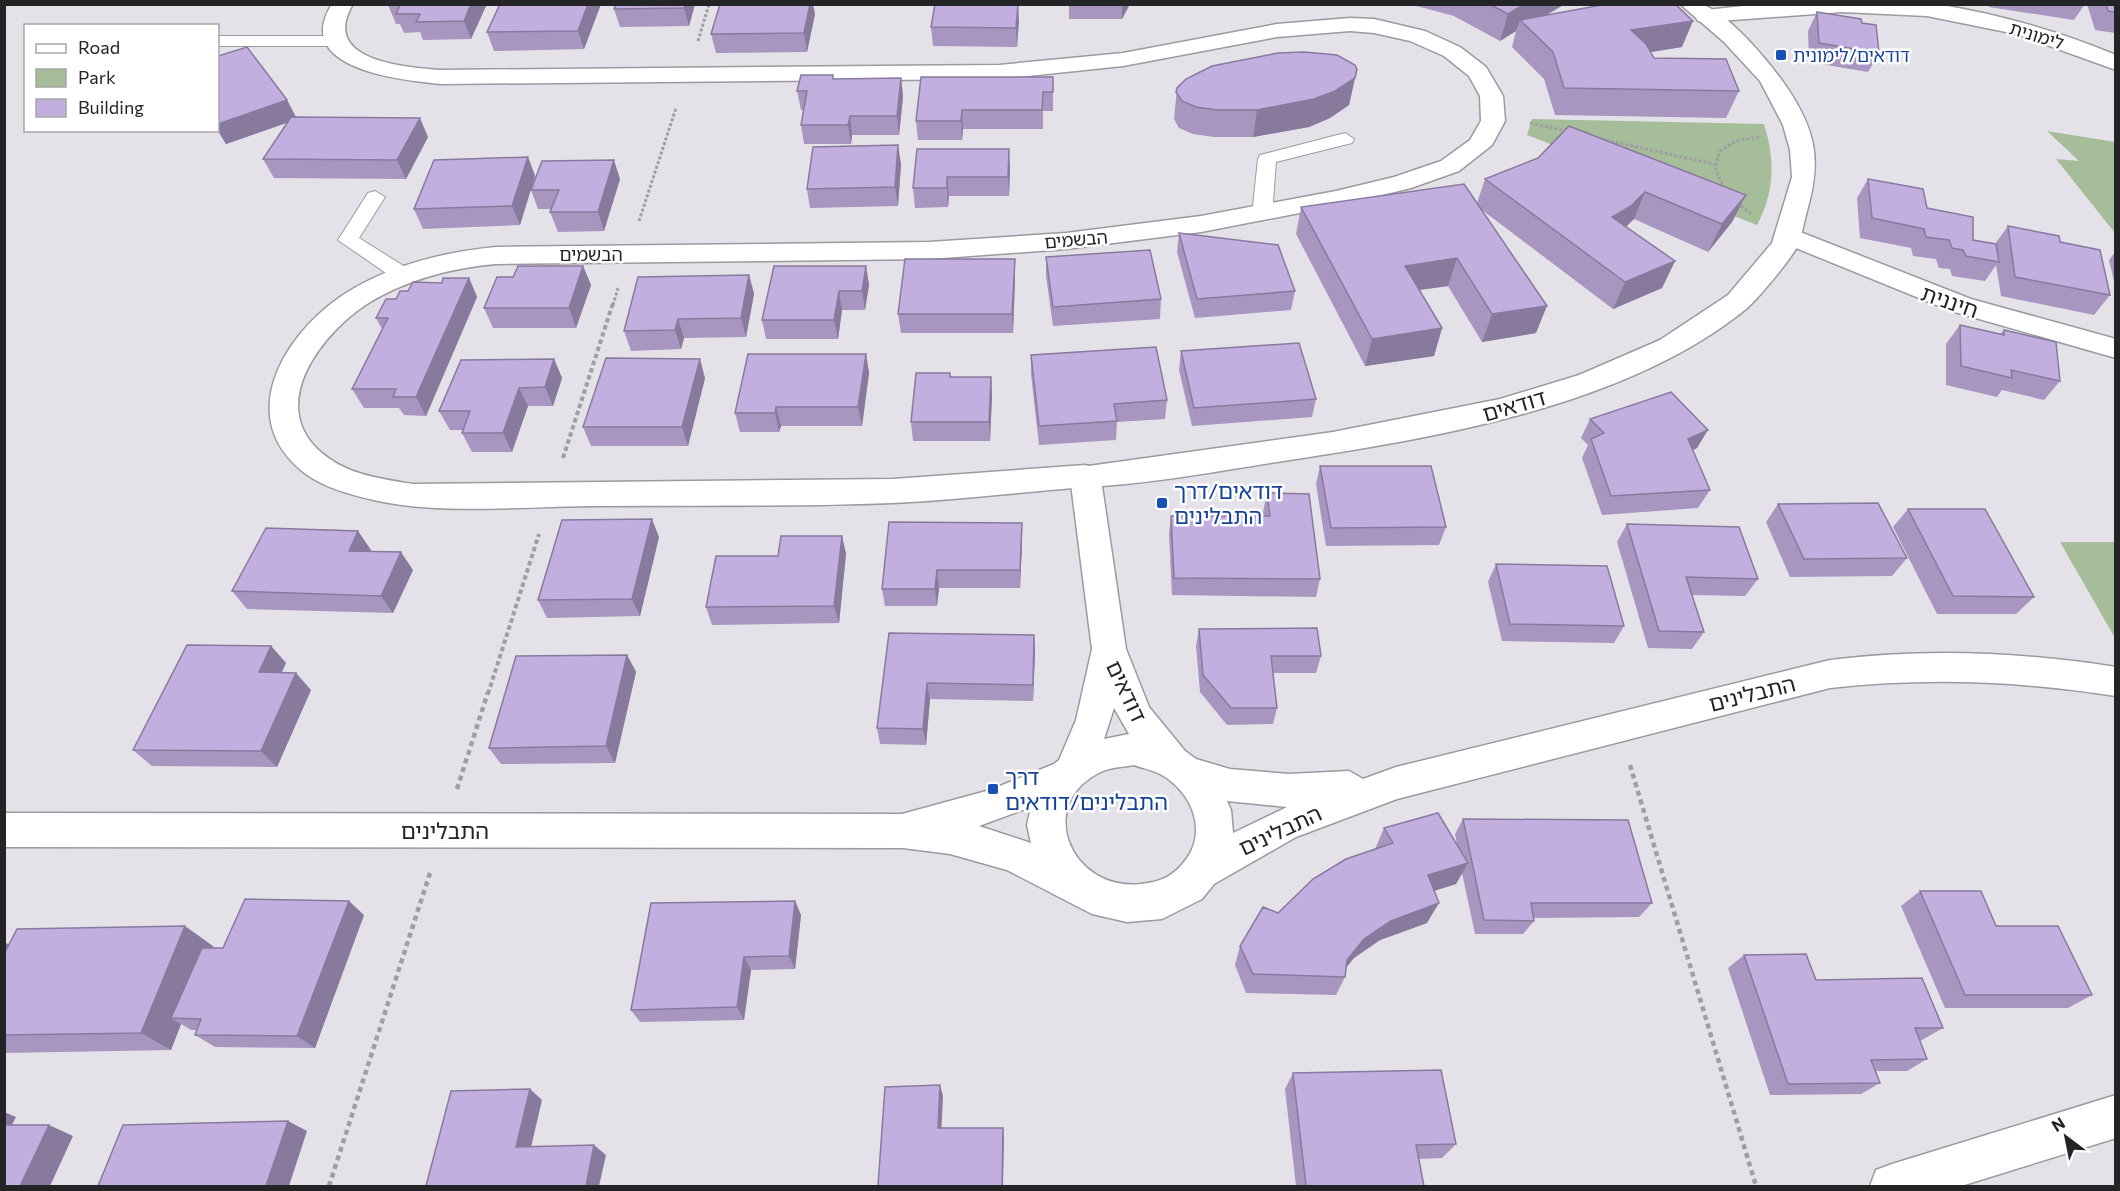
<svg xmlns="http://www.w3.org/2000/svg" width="2120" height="1191" font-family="Commissioner,'Noto Sans Hebrew',sans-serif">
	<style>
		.green { fill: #a6bd99 }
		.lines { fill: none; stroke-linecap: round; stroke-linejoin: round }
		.lane-casing { stroke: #9c99a0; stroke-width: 2 }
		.street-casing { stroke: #9c99a0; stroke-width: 3 }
		.secondary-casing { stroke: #9c99a0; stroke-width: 3 }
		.path-far2 { stroke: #a09da3; stroke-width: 3; stroke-dasharray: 3 2; stroke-linecap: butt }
		.path-far1 { stroke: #a09da3; stroke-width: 4; stroke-dasharray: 4.5 3; stroke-linecap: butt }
		.path { stroke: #a09da3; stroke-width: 4.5; stroke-dasharray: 5 4; stroke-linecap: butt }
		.lane { fill: #fff; fill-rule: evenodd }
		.street { fill: #fff; fill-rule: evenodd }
		.secondary { fill: #fff; fill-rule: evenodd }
		.wall { fill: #a896c1 }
		.shaded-wall { fill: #887a9d }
		.building { fill: #c3aee0; stroke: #887a9d; stroke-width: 1.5 }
		.transit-dot { fill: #1a4fb4; stroke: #fff; stroke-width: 2 }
		.labels { text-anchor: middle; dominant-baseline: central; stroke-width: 5; stroke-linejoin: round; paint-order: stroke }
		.far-street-label { font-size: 18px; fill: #242325; stroke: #fff }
		.far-transit-label { font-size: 18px; fill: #164399; stroke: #fff; text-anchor: start }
		.street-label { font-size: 22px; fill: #242325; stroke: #fff }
		.transit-label { font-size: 22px; fill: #164399; stroke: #fff; text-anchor: start }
	</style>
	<rect width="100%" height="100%" fill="#e4e1e9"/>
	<path class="green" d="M1532,119L1764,124C1775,159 1775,192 1757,225L1527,135Z
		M2047,131L2115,142V233L2056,159L2079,161Z
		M2060,542H2115V638Z"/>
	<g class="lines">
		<g class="lane-casing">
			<path id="lane" d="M218,36H336L345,41L336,46H219Z
				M1345,133L1354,139L1352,143L1276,162L1272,215L1269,219H1255L1252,215L1258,159L1260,155Z
				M375,191L385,197L359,238L410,270L413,275L410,280H396L338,240L368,193Z"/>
		</g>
		<g class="street-casing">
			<path id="street" d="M332,4H353C319,61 404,67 440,70L999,65L1123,53L1277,24L1350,18L1374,19L1425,31L1460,47L1486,67L1503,96L1505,121L1492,145L1459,171L1411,188L1336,206L1201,232L1066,249L929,259L496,264C451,268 409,279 370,302C322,332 264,406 323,454C348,475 382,479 413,484L893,479L1085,465L1096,468L1100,476L1096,484L1085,487C1021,492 957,500 892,503C795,507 697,505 600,506C531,506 443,515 378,501C352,495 323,488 302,471C231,413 290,326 351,290C395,264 445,252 496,247L929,242L1066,233L1201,216L1336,191L1394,177L1441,161L1470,140L1481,121L1480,96L1469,76L1444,56L1410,41L1374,33L1350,31L1277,37L1123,66L999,79L440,84C400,80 291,69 332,4Z
				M1762,4H1936C1998,14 2058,31 2116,55V70L2016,34L1927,16L1842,12L1706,22L1698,21L1695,16L1698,11L1706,10Z
				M1790,228L1971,299L2116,339V358L1951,311L1781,242L1777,236L1781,230Z
				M2116,1095V1138L1961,1186H1870L1876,1170L1892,1164Z"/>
		</g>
		<g class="secondary-casing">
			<path id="secondary" d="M1680,4C1687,4 1699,2 1706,6C1734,19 1771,64 1788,89C1817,133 1821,162 1807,211C1804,222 1802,236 1797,247C1790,260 1758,299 1746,309C1624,408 1429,439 1277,462C1219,471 1161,482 1102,486L1126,649L1149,707L1185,751L1196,759L1230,769L1289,774L1349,771L1363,779L1396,767L1830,660C1926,648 2020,652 2116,667V696C2020,681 1926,677 1830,688L1397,799L1296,837L1214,884L1202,899L1162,919L1127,922L1092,914L1007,870L950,854L903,848L4,847V813L902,814L990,790L1054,764L1059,760L1076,720L1092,649L1070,476L1074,468L1333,432L1500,399L1579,375L1660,340L1728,295L1772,243L1792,177L1790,150L1783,125L1760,81L1724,42ZM1114,708L1129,734L1104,739ZM1134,765C1142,768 1152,770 1160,774C1192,791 1209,832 1184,862C1172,877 1160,882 1141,884C1070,892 1033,802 1103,771C1112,767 1124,767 1134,765ZM1227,801L1287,807L1233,833L1231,810ZM1031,807L1027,825L1031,843L979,826Z"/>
		</g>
		<path class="path-far2" d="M698,41L709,4
			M1530,123L1567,131
			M1601,139L1714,164
			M1724,189L1715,167L1720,151L1736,141L1759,137
			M1737,203L1753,215
			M639,221L676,108
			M613,305L618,288"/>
		<path class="path-far1" d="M563,458L613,303
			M488,694L539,534"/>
		<path class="path" d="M1630,765L1756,1186
			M457,789L488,692
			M329,1186L430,873"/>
		<use href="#lane" class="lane"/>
		<use href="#street" class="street"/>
		<use href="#secondary" class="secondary"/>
	</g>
	<path class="wall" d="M601,4L584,49L494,51L487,32Z
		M616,4H695L689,26L620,27L614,9Z
		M1069,4H1130L1122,19H1069Z
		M1409,4H1565L1545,16L1682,47L1650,52L1654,58L1739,91L1726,118L1555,115L1544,79L1512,47L1516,31L1500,41L1454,16Z
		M1988,4H2085L2074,20L1989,7Z
		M2087,4H2115V33L2095,30Z
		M388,5L486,6L471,39L423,40L420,32L404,33L400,24H396Z
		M1817,12L1862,23L1879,53L1868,72L1809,62L1808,31Z
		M815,14L807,52L716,53L711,34Z
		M1019,20L1017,47L933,46L931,27Z
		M218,56L287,100L296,117L428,137L406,179L274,178L263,159L287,123L226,144L217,130Z
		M1357,69L1349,105L1330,118L1309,127L1253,137H1214L1193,134L1179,128L1174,119L1177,88Z
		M1053,77V111H1043V129H963L962,140H918L916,121Z
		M901,78L903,97L899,135H852L851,144H804L801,125L804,110H801L797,91L834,79Z
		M917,149L1010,168L1009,196H949L948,207L915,208L913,188Z
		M528,157L535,176L520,225L423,229L414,209Z
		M901,164L898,206L810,208L807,189Z
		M620,179L604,231L558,232L550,212L552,209H538L531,190Z
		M1485,179L1746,195L1732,222L1708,252L1634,219L1626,227L1675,261L1662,288L1613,309L1482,210L1536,333L1482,342L1448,286L1419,290L1442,328L1434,356L1365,366L1296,234L1301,207L1477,203Z
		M1868,179L1927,208L1973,240L1995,244L2008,226L2060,242L2110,295L2094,315L2001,296L1996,265L1985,281L1952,276L1950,269L1939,268L1936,259L1913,256L1911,248L1860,238L1857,198Z
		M1179,233L1295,291L1291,310L1195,318L1177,252Z
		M2115,252V285L2109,260Z
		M1046,257L1161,299L1160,319L1053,326L1046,276Z
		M583,266L591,285L576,328H493L484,308L513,277Z
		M866,266L869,285L865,310H842L838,339H766L762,320Z
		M749,275L754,294L746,337L684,338L681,349L631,351L624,331Z
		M469,278L477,297L426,416L404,415L399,408H364L352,389L382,329L376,318L396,299L408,291L442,283Z
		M1015,278L1013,333H901L898,314Z
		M1960,325L2000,334L2004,330L2060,381L2044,400L2002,390L1997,397L1946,385V344Z
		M1181,351L1316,399L1312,417L1192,426L1179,370Z
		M866,354L869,373L862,426H781L779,432H740L735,413Z
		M1031,355L1167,400L1165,419L1117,422L1116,440L1039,445L1031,374Z
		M554,359L562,378L553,406H528L512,452H472L462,433L463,430H450L439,411Z
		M950,377H991L992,396L990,441H913L911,422Z
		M705,378L688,446H591L583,427Z
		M1590,419L1697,448L1693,450L1710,490L1698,508L1602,515L1582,458L1588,445L1581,438Z
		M1320,466L1446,527L1439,545L1326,546L1316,484Z
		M1267,493L1320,579L1316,597L1172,595L1169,534L1171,516H1264L1263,512Z
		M1778,504L1907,558L1892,576L1790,577L1766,522Z
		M1908,509L2034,597L2016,614H1937L1893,527Z
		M1022,523V541L1020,588H939L937,606H885L882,589Z
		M1627,524L1758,579L1745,596L1692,595L1704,632L1692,649L1648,648L1617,542Z
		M842,536L846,554L839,623L712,625L706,607L778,556Z
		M659,537L640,616L547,618L538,600Z
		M371,550L370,551L413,570L393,613L247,609L232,591Z
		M1496,564L1624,626L1614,643L1502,641L1488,582Z
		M1199,629L1321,656L1316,673H1273L1277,708L1273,724L1227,725L1200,692L1196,646Z
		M889,633L1034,635L1035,652L1033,701L930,699L926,745L880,744L877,728Z
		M271,646L286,663L282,672L311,690L277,767L152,766L133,750Z
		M627,655L636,672L615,763L501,764L489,748Z
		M1463,819L1652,903L1639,917L1533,918L1534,921L1523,934H1475L1462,873L1456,884L1434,891L1427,923L1380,940L1354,958L1346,968L1345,977L1336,995L1246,993L1235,965L1240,946L1375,849L1384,828L1457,845L1455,834Z
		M1920,891L1996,926L2092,995L2068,1008H1945L1901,906Z
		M795,901L801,915L795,969L751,970L744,1020L640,1022L631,1010Z
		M364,915L315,1048L215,1047L195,1035L196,1030H191L181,1024L171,1050L4,1053V942L9,945L213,946L212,948H223Z
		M1744,955L1816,980L1943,1028L1922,1040H1920L1927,1059L1907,1071H1875L1880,1083L1861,1094L1770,1095L1728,968Z
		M1293,1073L1456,1144L1442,1158L1418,1159L1424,1186H1296L1285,1089Z"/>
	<path class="shaded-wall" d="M471,4H486V6L471,39L464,21Z
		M588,4H601L584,49L578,31Z
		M685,4H695L689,26L684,8Z
		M810,4H813L815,14L807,52L804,33Z
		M1018,4L1019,20L1017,47L1016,28Z
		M1122,4H1130L1122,19Z
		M1525,4H1565L1526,26L1520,20L1516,31L1500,41L1508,14Z
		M1693,21L1682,47L1621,57L1631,30Z
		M1357,69L1349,105L1330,118L1309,127L1253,137L1257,110Z
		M901,78L903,97L899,135L897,116Z
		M287,100L297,119L226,144L218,130V124Z
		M962,110L963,129L962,140L961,121Z
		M850,116L852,135L851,144L848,125Z
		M420,118L428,137L406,179L397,160Z
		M898,145L901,164L898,206L895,187Z
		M1009,149L1010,168L1009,196L1008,177Z
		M528,157L535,176L520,225L512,206Z
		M614,160L620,179L604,231L598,212Z
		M947,177L949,196L948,207L947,188Z
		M1645,192L1634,219L1619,233L1612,217Z
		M1746,195L1732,222L1708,252L1722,224Z
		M1457,258L1448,286L1398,293L1405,266Z
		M1015,259V278L1013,333L1012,314Z
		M1675,261L1662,288L1613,309L1625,282Z
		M583,266L591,285L576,328L569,308Z
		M866,266L869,285L865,310L862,291Z
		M749,275L754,294L746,337L741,318Z
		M469,278L477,297L426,416L416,397Z
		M839,291L842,310L838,339L834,320Z
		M1547,306L1536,333L1482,342L1492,314Z
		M678,319L684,338L681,349L675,330Z
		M1442,328L1434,356L1365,366L1372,339Z
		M866,354L869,373L862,426L858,407Z
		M554,359L562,378L553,406L545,387Z
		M700,359L705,378L688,446L682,427Z
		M991,377L992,396L990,441L989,422Z
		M519,388L528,406L512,452L503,433Z
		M776,407L781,426L779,432L775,413Z
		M1708,430L1697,448L1678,457L1688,439Z
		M652,519L659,537L640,616L632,599Z
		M1022,523V541L1020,588V570Z
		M358,531L371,550L362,569L349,551Z
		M842,536L846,554L839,623L834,606Z
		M401,552L413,570L393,613L381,596Z
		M937,570L939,588L937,606L935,589Z
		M1034,635L1035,652L1033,701V685Z
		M271,646L286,663L274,689L259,672Z
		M627,655L636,672L615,763L606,746Z
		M296,673L311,690L277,767L261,751Z
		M927,683L930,699L926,745L923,729Z
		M1468,863L1456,884L1417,896L1428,875Z
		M349,901L364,915L315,1048L297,1036Z
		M795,901L801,915L795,969L789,956Z
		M1439,903L1427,923L1380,940L1354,958L1339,976L1347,960L1364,939L1391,921Z
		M185,926L213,946L184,1018H171L181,1024L171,1050L141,1033Z
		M4,942L15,948L4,970Z
		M744,957L751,970L744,1020L737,1007Z
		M940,1085L943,1096L941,1138L938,1128Z
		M530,1089L542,1100L529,1156L516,1147Z
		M4,1112L16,1117L7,1135L4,1134Z
		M288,1121L307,1131L289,1186H266Z
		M49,1125L73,1136L50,1186H20Z
		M1003,1128L1004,1138L1003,1186H1002Z
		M594,1145L606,1155L599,1186H586Z"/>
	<path class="building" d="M388,4H471L464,21L416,22L420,14H396L400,5H388Z
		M500,4H588L578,31L487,32Z
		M616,4H685L684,8L614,9Z
		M720,4H810L804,33L711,34Z
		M935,4H1018L1016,28L931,27Z
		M1489,4H1525L1508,14Z
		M1607,4H1675L1693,21L1631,30L1646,44L1654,58L1726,59L1739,91L1564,88L1553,52L1520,20Z
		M2106,4H2115V12L2108,11Z
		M1817,12L1861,19L1862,23L1876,25L1879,53L1819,43Z
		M247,47L287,100L218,124V56Z
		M1304,52L1337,55L1355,65L1357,69L1355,78L1335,91L1314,99L1257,110H1217L1196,107L1182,101L1176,92L1177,88L1186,79L1212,66L1278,53Z
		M801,75H833V79L901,78L897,116H850L848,125H801L807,91H797Z
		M921,77H1053V92H1043L1042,110H962L961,121H916Z
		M291,117L420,118L397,160L263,159Z
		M1569,126L1746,195L1722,224L1645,192L1631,206L1612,217L1675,261L1625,282L1485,179L1538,158Z
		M898,145L895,187L807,189L813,147Z
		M917,149H1009L1008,177H947V188H913Z
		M528,157L512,206L414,209L434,160Z
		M614,160L598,212H550L559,190H531L542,161Z
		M1868,179L1923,189L1927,208L1973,217V240L1996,244L1999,262L1966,256L1963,250L1952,248L1949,240L1926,237L1924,229L1872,218Z
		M1464,184L1547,306L1492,314L1457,258L1405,266L1442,328L1372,339L1301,207Z
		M2008,226L2059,236L2060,242L2100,250L2110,295L2015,277Z
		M1179,233L1278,245L1295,291L1197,299Z
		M1150,250L1161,299L1053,307L1046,257Z
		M905,259H1015L1012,314H898Z
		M518,266H583L569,308H484L497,277H513Z
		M774,266H866L862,291H839L834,320H762Z
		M749,275L741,318L678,319L675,330L624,331L638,277Z
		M443,278H469L416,397H393L396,389H352L388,318H376L386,299H396L400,291H408L413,282L442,283Z
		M1960,325L2004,335V330L2056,342L2060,381L2011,370L2012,378L1961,366Z
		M1299,343L1316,399L1194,408L1181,351Z
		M1156,347L1167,400L1114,404L1117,421L1039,426L1031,355Z
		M748,354H866L858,407H776L775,413H735Z
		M606,358L700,359L682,427H583Z
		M554,359L545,387L519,388L503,433H462L470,411H439L461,360Z
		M916,373H950V377H991L989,422H911Z
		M1671,392L1708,430L1688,439L1710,490L1611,496L1591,439L1604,433L1590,419Z
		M1320,466H1431L1446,527L1331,528Z
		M1267,493L1309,494L1320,579L1174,578L1171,516H1270Z
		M1878,503L1907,558L1804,559L1778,504Z
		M1908,509H1985L2034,597L1953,596Z
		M652,519L632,599L538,600L562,520Z
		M889,522L1022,523L1020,570H937L935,589H882Z
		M1627,524L1739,527L1758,579L1686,577L1704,632L1659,631Z
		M266,528L358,531L349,551L401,552L381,596L232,591Z
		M781,536H842L834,606L706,607L716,556H778Z
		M1496,564L1607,566L1624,626L1510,624Z
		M1317,628L1321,656H1271L1277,708H1231L1203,675L1199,629Z
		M889,633L1034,635L1033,685L927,683L923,729L877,728Z
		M187,645L271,646L259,672L296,673L261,751L133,750Z
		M627,655L606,746L489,748L516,656Z
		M1438,813L1468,863L1428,875L1439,903L1391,921L1364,939L1347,960L1345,977L1253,974L1240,946L1263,907L1278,913L1313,879L1346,859L1393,843L1384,828Z
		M1463,819L1628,820L1652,903H1531L1534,921L1484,920Z
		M1920,891H1981L1996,926H2058L2092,995H1965Z
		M245,899L349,901L297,1036L195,1035L201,1019L171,1018L202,948H223Z
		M795,901L789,956L744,957L737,1007L631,1010L651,903Z
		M185,926L141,1033L4,1035V954L17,929Z
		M1806,954L1816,980L1922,978L1943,1028H1915L1927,1059L1871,1060L1880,1083L1788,1084L1744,955Z
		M1441,1070L1456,1144L1416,1145L1424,1186H1306L1293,1073Z
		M940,1085L938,1128H1003L1002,1186H878L885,1087Z
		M530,1089L516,1147L594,1145L586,1186H426L451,1091Z
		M288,1121L266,1186H98L123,1125Z
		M4,1125H49L20,1186H4Z"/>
	<g class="transit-dot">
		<rect x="1775" y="49" width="12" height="12" rx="3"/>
		<rect x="1156" y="497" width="12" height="12" rx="3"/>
		<rect x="987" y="783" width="12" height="12" rx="3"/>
	</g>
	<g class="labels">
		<g class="far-street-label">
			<text transform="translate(2037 35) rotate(17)">לימונית</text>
			<text transform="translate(1076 239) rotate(-5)">הבשמים</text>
			<text x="591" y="254">הבשמים</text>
		</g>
		<g class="far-transit-label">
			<text x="1793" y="55">דודאים/לימונית</text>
		</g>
		<g class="street-label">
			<text transform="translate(1950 301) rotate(19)">חיננית</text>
			<text transform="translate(1514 405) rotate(-16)">דודאים</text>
			<text transform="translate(1127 691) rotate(65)">דודאים</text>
			<text transform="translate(1752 693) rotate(-14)">התבלינים</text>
			<text x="445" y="830">התבלינים</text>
			<text transform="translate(1280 830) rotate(-25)">התבלינים</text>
		</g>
		<g class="transit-label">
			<text x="1174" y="490">דודאים/דרך<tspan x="1174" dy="25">התבלינים</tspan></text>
			<text x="1005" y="776">דרך<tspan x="1005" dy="25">התבלינים/דודאים</tspan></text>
		</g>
	</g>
	<rect width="2120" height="1191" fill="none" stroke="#242325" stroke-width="12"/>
	<rect x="24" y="24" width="195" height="108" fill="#ffffff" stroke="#a7a7a8" stroke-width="1.5"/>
	<rect x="36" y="44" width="30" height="9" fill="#ffffff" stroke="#a7a7a8" stroke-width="1.5"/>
	<text x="78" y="54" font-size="18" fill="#242325">Road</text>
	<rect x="36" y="69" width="30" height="18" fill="#a6bd99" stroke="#a7a7a8" stroke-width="1.5"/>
	<text x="78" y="84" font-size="18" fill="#242325">Park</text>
	<rect x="36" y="99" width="30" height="18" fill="#c3aee0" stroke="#a7a7a8" stroke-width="1.5"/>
	<text x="78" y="114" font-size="18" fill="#242325">Building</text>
	<g transform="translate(2066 1137) rotate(328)" stroke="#ffffff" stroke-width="4.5" paint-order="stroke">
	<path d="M0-4.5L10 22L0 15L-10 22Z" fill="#242325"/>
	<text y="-9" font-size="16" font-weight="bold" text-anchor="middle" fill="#242325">N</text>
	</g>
</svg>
